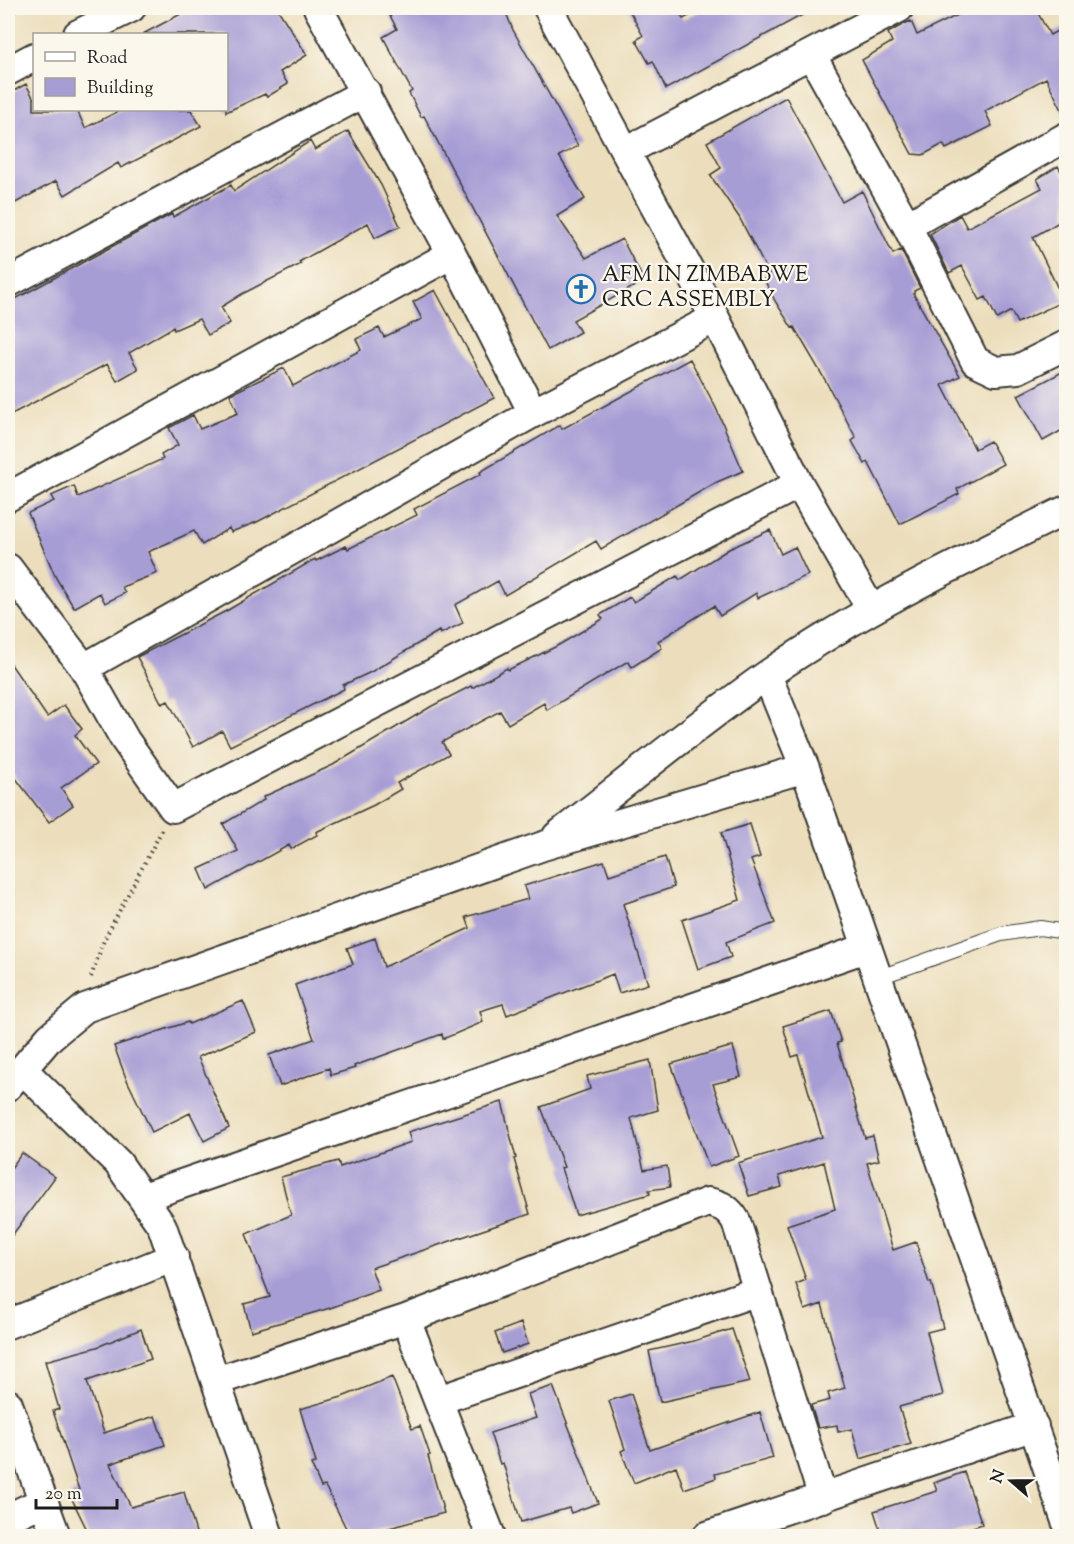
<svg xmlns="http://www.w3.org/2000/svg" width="1074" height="1544" font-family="'Sorts Mill Goudy',serif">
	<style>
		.building { fill: #a79dd5 }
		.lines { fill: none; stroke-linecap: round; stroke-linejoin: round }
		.service-casing { stroke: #3b3934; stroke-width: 16 }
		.minor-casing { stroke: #3b3934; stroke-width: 32 }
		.path { stroke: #3b3934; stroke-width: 4; stroke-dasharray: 1.5 4.5; stroke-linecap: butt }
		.service { stroke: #fff; stroke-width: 14 }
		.minor { stroke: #fff; stroke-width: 28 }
		.labels { text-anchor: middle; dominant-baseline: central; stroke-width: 4.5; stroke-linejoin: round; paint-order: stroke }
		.poi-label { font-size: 22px; fill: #1c1c1c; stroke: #fbf7ec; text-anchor: start }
	</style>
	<rect width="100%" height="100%" fill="#fbf7ec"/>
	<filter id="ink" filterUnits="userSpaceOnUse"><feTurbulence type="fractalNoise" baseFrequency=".0167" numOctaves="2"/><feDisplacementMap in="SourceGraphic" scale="12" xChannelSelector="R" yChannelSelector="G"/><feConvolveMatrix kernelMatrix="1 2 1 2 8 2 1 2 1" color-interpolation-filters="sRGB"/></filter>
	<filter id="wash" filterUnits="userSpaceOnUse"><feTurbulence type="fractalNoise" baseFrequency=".008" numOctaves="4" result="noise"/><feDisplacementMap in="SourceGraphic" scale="24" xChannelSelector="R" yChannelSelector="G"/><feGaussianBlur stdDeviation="1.35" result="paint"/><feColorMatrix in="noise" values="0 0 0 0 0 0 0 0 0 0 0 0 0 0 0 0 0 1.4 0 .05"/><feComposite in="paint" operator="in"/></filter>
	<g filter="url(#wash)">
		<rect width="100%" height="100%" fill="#ecdebc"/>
		<g id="blocks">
			<path class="building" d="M192,8H277L307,55L280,72L288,84L267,97L265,94L226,112V34H143Z
				M386,8H504L513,30L578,146L559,156L585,199L557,216L586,258L622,239L644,281L573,320L580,332L548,350L424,116L421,117L409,93L412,91L383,37L397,29Z
				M628,8H677L683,19L705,8H815L666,89L653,61L649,63L636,40L643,36Z
				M972,8H1035L1050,35L1066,26V118L1046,78L985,111L992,126L946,149L943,144L923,155L912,154L862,60L892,42L888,33L904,24L911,21L917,35Z
				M26,84L34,99V110H77L85,128L121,110H191L201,126L121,168L118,163L65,195L56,181L8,207V94Z
				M786,97L842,202L862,191L893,254L901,250L920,288L914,291V295L960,376L942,385L975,449L990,441L1003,464L957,489L959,494L900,524L868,462L865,464L852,441L856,438L824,378L794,327L792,328L775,301L764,279L770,276L739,217L710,175L721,168L707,142Z
				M348,131L381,185L400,226L375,238L368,223L299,262L301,264L242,294L221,307L230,323L208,335L199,319L174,330L173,327L129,353L138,369L117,381L107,364L8,416V303L172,214L173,217L231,185L234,191L310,141L315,150Z
				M1058,166L1066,180V218L1033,237L1064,301L1017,323L1011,311L997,319L986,297L980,300L962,266L949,273L930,234L960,215L967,228L1042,188L1037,179Z
				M435,290L494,398L257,522L231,532L229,528L202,545L194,531L148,552L157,573L122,587L125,593L105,603L100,593L74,608L56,578L28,513L54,501L51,496L74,486L78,497L163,459L161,455L178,445L169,428L193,415L200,429L238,413L230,394L233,393L284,368L293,386L361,350L356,339L379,328L384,337L422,319L413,302Z
				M690,359L716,408L743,471L717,482L601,549L596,541L505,595L498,581L455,605L463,623L440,634L439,631L371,672L343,685L344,689L230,746L222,731L193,747L168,701L162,704L137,657L228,610L315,559L316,561L346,546L348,549L417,515L414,509L481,474L480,472L560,425L562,429Z
				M1066,370V428L1043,441L1018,395Z
				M770,530L781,554L795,547L808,575L758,598L756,593L720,616L714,606L658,641L662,648L632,667L628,661L547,710L544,703L508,724L500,711L442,742L449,754L397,783L401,789L374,805L316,832L317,835L291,849L289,845L208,890L199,869L238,851L223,824L264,800L263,797L333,765L432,706L471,686L472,688L507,668L508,670L557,646L603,619L600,615L630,597L634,602L677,576L680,580L729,549Z
				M8,660L47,717L64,705L82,729L75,735L96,764L61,788L73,805L49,822L8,768Z
				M750,824L760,857L751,860L775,923L726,942L731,957L698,969L682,920L740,900L721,833Z
				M665,857L674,887L623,904L648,984L619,993L613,974L507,1015L503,1004L480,1011L483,1022L443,1039L442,1034L354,1066L355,1068L331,1075L329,1068L280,1086L269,1055L314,1039L295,985L353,964L347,948L375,938L384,967L470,928L466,917L528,899L524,886L604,861L609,875Z
				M243,1001L256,1032L198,1057L229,1128L204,1141L190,1113L152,1132L126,1078L114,1046L188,1022L189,1024Z
				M831,1011L841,1042L837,1043L865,1138L873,1136L879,1160L867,1163L893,1250L916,1242L929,1283L931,1282L943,1328L927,1332L943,1395L899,1407L911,1444L860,1459L852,1429L838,1432L837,1425L818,1428L811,1405L830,1400L828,1393L845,1388L822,1304L805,1310L796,1284L806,1280L787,1225L835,1209L824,1162L779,1176L782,1187L749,1196L738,1163L822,1137L798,1055L792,1057L783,1026Z
				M733,1046L741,1077L713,1084L739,1156L709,1167L671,1064Z
				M650,1060L658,1110L631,1118L644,1170L667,1166L670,1187L649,1190L650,1194L576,1215L561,1168L564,1167L541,1107L590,1089L587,1076Z
				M502,1102L516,1158L514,1159L530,1214L371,1268L379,1290L330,1308L251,1331L244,1304L270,1297L246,1234L291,1215L281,1177L338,1161L340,1167L411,1142L408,1132Z
				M22,1153L55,1177L8,1241V1172Z
				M521,1323L528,1344L502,1353L495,1333Z
				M141,1329L151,1359L87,1381L104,1433L155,1416L165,1445L110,1464L131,1507L184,1492L197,1536H90L70,1495L79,1490L53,1411L59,1409L45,1361L97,1347Z
				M732,1329L750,1382L660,1402L649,1351L694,1341Z
				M392,1377L412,1429L420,1426L430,1455L428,1456L444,1513L360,1536H350L325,1486L321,1487L311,1464L316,1463L300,1409L342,1397Z
				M553,1386L598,1503L571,1513L569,1508L521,1522L503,1463L500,1464L490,1433L536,1418L528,1394Z
				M631,1394L650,1450L760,1412L773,1458L715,1474L716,1478L684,1489L676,1466L634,1483L621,1451L625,1449L609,1401Z
				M964,1472L982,1524L947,1536H882L874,1511L937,1491L934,1483Z"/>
		</g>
	</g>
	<g filter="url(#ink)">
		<use href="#blocks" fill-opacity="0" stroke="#3b3934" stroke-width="1.5"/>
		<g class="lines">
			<g class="service-casing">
				<path id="service" d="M877,978L1001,934L1040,928L1066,932"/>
			</g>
			<g class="minor-casing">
				<path id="minor" d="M318,8L452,254L533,413
					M548,8L715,318L799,484L871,609
					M78,34L131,8
					M811,54L907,226L975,361L996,371L1018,369L1066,345
					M8,71L34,57
					M626,151L899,8
					M907,226L1066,137
					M8,283L366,92
					M8,497L452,254
					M8,568L84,668L125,740L173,808L799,484
					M84,668L533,413L715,318
					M767,675L805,768L1066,1521
					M557,836C627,782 695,726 767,675C861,610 964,560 1066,510
					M22,1069L118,1163L162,1226L269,1536
					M8,1086L50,1037L85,1008L543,846L805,768
					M144,1197L866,948
					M406,1319L491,1536
					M8,1324L174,1257
					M216,1381L406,1319L708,1202C722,1205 729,1209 736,1221L823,1498
					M439,1400L758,1291
					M8,1404L56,1536
					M8,1518L44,1501
					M707,1536L1034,1426"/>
			</g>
			<path class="path" d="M91,977L104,940L162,830"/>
			<use href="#service" class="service"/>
			<use href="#minor" class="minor"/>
		</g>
	</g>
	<defs>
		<g id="church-ring" transform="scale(1.5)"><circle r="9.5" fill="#fbf7ec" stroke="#1f6fb2" stroke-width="1.5"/><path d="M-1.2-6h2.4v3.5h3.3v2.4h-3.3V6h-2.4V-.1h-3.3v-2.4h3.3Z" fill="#1f6fb2"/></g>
	</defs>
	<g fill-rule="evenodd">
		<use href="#church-ring" x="581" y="289"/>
	</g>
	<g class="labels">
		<g class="poi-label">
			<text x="602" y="276">AFM IN ZIMBABWE<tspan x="602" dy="25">CRC ASSEMBLY</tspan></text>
		</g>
	</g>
	<rect width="1074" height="1544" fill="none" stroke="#fbf7ec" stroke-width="30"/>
	<rect x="33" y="33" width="195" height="78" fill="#fbf7ec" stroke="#a29f99" stroke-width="1.5"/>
	<rect x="45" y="52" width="30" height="9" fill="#ffffff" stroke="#a29f99" stroke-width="1.5"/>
	<text x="87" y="63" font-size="18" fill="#1c1c1c">Road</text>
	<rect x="45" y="78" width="30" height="18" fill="#a79dd5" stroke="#a29f99" stroke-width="1.5"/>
	<text x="87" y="93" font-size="18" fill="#1c1c1c">Building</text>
	<g transform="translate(1011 1481) rotate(290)" stroke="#fbf7ec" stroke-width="4.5" paint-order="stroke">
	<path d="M0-4.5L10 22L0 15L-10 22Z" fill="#1c1c1c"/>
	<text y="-9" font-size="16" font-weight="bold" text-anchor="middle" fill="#1c1c1c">N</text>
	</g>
	<path d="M36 1499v9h81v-9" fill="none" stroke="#1c1c1c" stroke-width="3"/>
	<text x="45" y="1499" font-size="18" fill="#1c1c1c" stroke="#fbf7ec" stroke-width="4.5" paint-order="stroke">20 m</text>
</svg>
